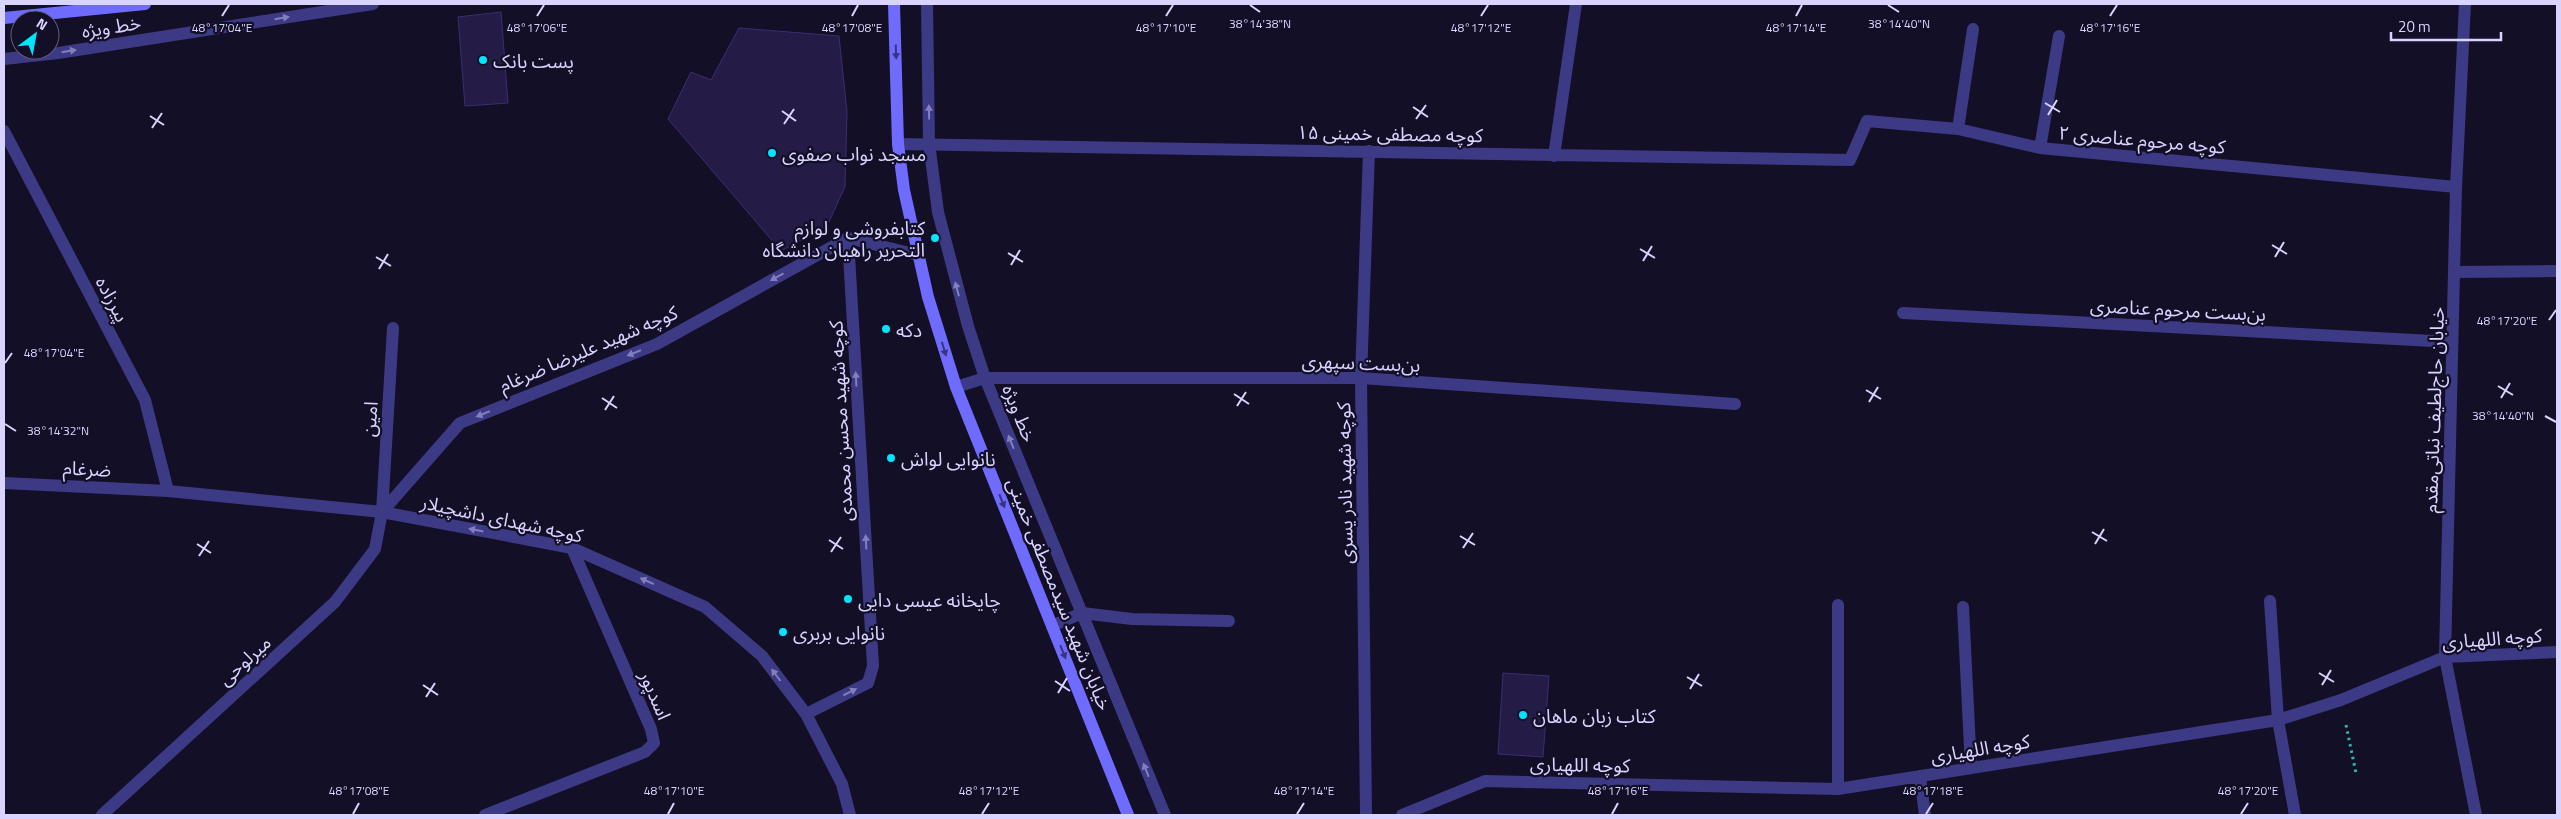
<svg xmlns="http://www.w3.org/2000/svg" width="2561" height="819" font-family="'Titillium Web','Noto Sans Arabic',sans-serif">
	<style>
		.building { fill: #241b47; stroke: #3b2d73 }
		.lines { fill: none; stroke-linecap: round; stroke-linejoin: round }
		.path { stroke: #2fb8b0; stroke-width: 3; stroke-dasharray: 2.5 4; stroke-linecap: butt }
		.service { stroke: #3d3a85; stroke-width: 12 }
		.minor { stroke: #3d3a85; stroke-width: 12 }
		.tertiary { stroke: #3d3a85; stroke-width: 12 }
		.secondary { stroke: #6f6bff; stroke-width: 12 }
		.oneway { fill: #837fbc }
		.oneway2 { fill: #38347d }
		.ticks { fill: none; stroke: #d9d4ff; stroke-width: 2 }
		.poi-dot { fill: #00e5ff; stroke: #130f26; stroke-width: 2 }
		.labels { text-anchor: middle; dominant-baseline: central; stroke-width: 4.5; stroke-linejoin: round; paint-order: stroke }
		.street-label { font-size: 19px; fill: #d9d4ff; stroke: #130f26 }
		.poi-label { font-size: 19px; fill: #d9d4ff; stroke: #130f26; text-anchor: start }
		.ticks-label { font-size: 12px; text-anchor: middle; fill: #d9d4ff; stroke: #130f26; stroke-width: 4.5; stroke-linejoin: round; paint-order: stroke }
	</style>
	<rect width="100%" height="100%" fill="#130f26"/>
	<path class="building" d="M501,12L508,103L465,106L458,17Z
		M739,28L839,36L847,112L845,187L827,226L781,251L668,119L691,72L711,80Z
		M1503,673L1549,676L1543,757L1498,754Z"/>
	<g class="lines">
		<path class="path" d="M2346,725L2356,773"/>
		<path class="service" d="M927,4L929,143L938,212L968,326L985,378L1165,815
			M4,59L58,53L373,4"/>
		<path class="minor" d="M1958,129L1973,29
			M4,131L145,400L168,491
			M898,144L1850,160L1867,121L1958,129L2040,148L2456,187
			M2040,148L2059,36
			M1554,156L1576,4
			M2456,272L2557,271
			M1903,313L2452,342
			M956,387L985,378H1361L1735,404
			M4,483L168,491L382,512L572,548L705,607L762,656L806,714L842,784L850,815
			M382,512L460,423L657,344L848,238L918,255
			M2270,601L2278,720L2295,815
			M1963,607L1971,768
			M1052,626L1082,613L1132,619L1229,621
			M2445,657L2476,815
			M806,714L868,683L873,666L848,238
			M1920,776L1925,815
			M1838,789V605
			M102,815L335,602L375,549L382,512L393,328
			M485,815L645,752L654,743L651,729L572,548
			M1366,815L1361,378L1369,151
			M1402,815L1485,781L1838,789L2278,720L2341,700L2445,657L2557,652"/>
		<path class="tertiary" d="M2445,657L2456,187L2465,4"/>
		<path class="secondary" d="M894,4L898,144L904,190L928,297L956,387L1128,815
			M4,18L145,4"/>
	</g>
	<defs><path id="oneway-solid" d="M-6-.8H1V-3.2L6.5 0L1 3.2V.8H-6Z" transform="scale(1.25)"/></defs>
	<g class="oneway">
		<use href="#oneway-solid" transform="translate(282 18) rotate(-9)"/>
		<use href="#oneway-solid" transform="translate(69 51) rotate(-9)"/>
		<use href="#oneway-solid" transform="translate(929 112) rotate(-91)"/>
		<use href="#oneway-solid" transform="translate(777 277) rotate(151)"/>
		<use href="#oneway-solid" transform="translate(957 289) rotate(-105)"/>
		<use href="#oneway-solid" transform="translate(634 353) rotate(158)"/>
		<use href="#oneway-solid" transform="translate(856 379) rotate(-93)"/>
		<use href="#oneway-solid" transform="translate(483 414) rotate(158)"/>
		<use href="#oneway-solid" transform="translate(1011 442) rotate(-112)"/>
		<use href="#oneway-solid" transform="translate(476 530) rotate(-169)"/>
		<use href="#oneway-solid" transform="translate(866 542) rotate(-93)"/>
		<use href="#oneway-solid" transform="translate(647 581) rotate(-156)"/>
		<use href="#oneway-solid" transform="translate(776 675) rotate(-127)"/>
		<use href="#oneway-solid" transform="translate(850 692) rotate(-27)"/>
		<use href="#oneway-solid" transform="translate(1146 770) rotate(-112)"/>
	</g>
	<g class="oneway2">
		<use href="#oneway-solid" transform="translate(896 52) rotate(88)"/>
		<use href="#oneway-solid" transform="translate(944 349) rotate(73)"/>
		<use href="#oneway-solid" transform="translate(1002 501) rotate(68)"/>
		<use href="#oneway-solid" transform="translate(1063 652) rotate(68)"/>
	</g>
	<path class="ticks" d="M1250,5L1260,12M1888,5L1899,12M222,16L229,5M537,16L544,5M852,16L858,5M1166,16L1173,5M1481,16L1488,5M1796,16L1802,5M2110,16L2117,5M2045,103L2060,112M1413,107L1428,117M782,111L796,121M2048,115L2057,100M150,116L164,125M1416,119L1426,105M784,124L794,109M152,128L162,113M2272,245L2287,254M1640,249L1655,258M1008,253L1023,262M376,257L391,266M2275,257L2284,242M1643,261L1652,246M1011,265L1020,250M379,269L388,254M2549,320L2556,310M5,363L12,353M2498,386L2513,395M1866,390L1881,399M1234,394L1249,404M602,398L617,408M2501,398L2510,383M1869,402L1878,387M1237,406L1246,392M605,410L614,396M2545,416L2556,422M5,424L16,431M2092,532L2107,541M1460,536L1475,545M829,540L843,549M197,544L211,553M2095,544L2104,529M1463,548L1473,533M831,552L841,537M199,556L209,541M2319,673L2334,682M1687,677L1702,686M1055,681L1070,691M423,685L438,695M2322,685L2331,670M1690,689L1699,674M1058,693L1067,678M426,697L435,683M353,814L359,803M668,814L674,803M982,814L989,803M1297,814L1304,803M1612,814L1618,803M1926,814L1933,803M2241,814L2248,803"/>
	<g class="poi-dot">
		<circle cx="483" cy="60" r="5"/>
		<circle cx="772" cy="153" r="5"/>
		<circle cx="935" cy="238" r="5"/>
		<circle cx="886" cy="329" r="5"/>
		<circle cx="891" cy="458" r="5"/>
		<circle cx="848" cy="599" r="5"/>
		<circle cx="783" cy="632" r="5"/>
		<circle cx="1523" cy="715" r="5"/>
	</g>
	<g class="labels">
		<g class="street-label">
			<text transform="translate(111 26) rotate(-9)">خط ویژه</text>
			<text transform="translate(1390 133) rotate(1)">کوچه مصطفی خمینی ۱۵</text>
			<text transform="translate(2142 139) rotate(5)">کوچه مرحوم عناصری ۲</text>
			<text transform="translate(113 299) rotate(62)">پیرزاده</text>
			<text transform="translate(2178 309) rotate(3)">بن‌بست مرحوم عناصری</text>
			<text transform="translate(588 348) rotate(-23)">کوچه شهید علیرضا ضرغام</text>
			<text transform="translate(1361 362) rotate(2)">بن‌بست سپهری</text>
			<text transform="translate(2433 410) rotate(-88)">خیابان حاج‌لطیف نباتی‌مقدم</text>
			<text transform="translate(1020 413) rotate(68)">خط ویژه</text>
			<text transform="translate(369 419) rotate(-86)">امین</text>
			<text transform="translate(840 421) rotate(-93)">کوچه شهید محسن محمدی</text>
			<text transform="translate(87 468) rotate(3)">ضرغام</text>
			<text transform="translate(1344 483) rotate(-91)">کوچه شهید نادر یسری</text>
			<text transform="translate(502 518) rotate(12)">کوچه شهدای داشچیلار</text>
			<text transform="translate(1060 594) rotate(68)">خیابان شهید سیدمصطفی خمینی</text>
			<text transform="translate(2492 638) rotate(-4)">کوچه اللهیاری</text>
			<text transform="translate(244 660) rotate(-42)">میرلوحی</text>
			<text transform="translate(656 695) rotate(67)">اسدپور</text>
			<text transform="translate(1980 748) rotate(-9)">کوچه اللهیاری</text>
			<text transform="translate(1580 764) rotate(1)">کوچه اللهیاری</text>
		</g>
		<g class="poi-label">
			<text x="493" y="60">پست بانک</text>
			<text x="782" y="153">مسجد نواب صفوی</text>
			<text x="925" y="227" text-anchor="end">کتابفروشی و لوازم<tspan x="925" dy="22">التحریر راهیان دانشگاه</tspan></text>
			<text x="896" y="329">دکه</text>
			<text x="901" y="458">نانوایی لواش</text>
			<text x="858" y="599">چایخانه عیسی دایی</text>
			<text x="793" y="632">نانوایی بربری</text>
			<text x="1533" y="715">کتاب زبان ماهان</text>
		</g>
	</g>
	<g class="ticks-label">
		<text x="1260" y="28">38°14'38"N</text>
		<text x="1899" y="28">38°14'40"N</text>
		<text x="2110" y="32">48°17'16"E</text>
		<text x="222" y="32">48°17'04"E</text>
		<text x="537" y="32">48°17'06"E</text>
		<text x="852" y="32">48°17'08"E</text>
		<text x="1166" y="32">48°17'10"E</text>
		<text x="1481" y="32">48°17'12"E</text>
		<text x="1796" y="32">48°17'14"E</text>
		<text x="2507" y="325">48°17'20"E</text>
		<text x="54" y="357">48°17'04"E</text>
		<text x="2503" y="420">38°14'40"N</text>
		<text x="58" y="435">38°14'32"N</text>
		<text x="359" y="795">48°17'08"E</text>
		<text x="674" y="795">48°17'10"E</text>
		<text x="989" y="795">48°17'12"E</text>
		<text x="1304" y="795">48°17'14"E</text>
		<text x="1618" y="795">48°17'16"E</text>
		<text x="1933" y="795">48°17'18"E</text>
		<text x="2248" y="795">48°17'20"E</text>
	</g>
	<rect width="2561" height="819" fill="none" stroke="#d9d4ff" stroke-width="10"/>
	<g transform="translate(35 35) rotate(32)"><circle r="24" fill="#130f26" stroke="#625e7d"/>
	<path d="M0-4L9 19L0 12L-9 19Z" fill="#00e5ff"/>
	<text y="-8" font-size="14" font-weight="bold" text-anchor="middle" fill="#d9d4ff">N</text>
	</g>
	<path d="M2391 32v8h110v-8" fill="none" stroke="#d9d4ff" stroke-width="2.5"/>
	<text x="2398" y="32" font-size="15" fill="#d9d4ff" stroke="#130f26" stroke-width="4" paint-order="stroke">20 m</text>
</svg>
